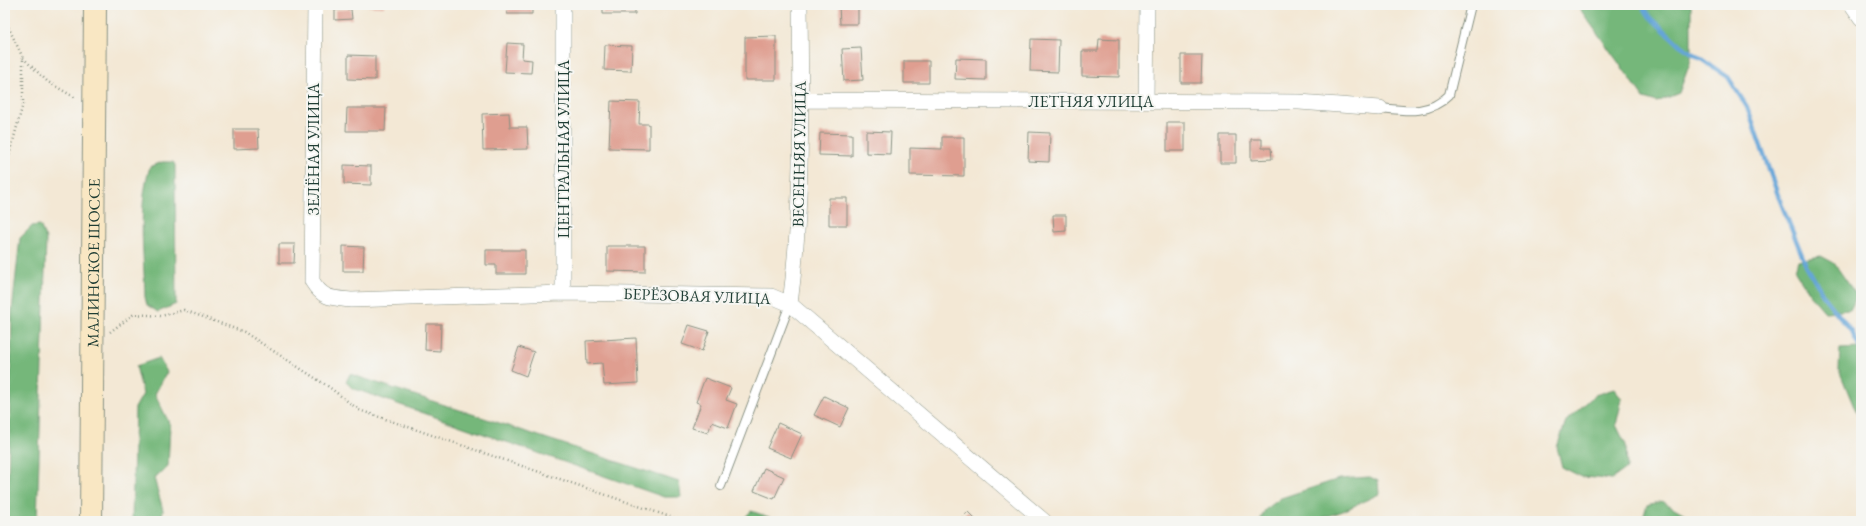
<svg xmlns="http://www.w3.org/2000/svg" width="1866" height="526" font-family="'EB Garamond',serif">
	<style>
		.forest { fill: #74b77a; stroke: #4a7a57 }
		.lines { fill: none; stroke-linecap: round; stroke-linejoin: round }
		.stream { stroke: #65a5d8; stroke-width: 4.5 }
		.building { fill: #df9e90 }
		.lane-casing { stroke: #899284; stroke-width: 10 }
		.street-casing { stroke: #899284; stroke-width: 16 }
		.secondary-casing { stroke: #899284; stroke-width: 24 }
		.path { stroke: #899284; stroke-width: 2.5; stroke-dasharray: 1 3; stroke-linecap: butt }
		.lane { stroke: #fff; stroke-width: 8 }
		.street { stroke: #fff; stroke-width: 15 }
		.secondary { stroke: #f9e7c3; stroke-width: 22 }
		.labels { text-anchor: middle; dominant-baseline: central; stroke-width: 4; stroke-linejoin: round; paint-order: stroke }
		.street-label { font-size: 16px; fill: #1f3d34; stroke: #f6f6f2 }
	</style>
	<rect width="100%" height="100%" fill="#f6f6f2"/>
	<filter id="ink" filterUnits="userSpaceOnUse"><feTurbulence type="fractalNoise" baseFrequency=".025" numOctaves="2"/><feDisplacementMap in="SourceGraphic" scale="8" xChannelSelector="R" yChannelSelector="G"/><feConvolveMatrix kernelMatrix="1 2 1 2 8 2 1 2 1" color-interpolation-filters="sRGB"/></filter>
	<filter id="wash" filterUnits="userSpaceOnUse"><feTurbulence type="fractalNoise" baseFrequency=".012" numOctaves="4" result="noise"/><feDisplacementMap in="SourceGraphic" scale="16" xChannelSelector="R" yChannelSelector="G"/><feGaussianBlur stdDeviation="0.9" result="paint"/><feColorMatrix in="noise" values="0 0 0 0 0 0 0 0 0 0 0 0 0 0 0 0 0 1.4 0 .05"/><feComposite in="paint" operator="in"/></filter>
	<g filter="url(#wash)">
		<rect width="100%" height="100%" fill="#f3e8d5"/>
		<path class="forest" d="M1577,5H1691V60L1679,93L1657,102L1644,98Z
			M162,162H173L175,165L176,304L158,312L147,305L145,297C144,255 137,207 150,167Z
			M40,225L46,239L37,521H7L12,311L20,238L32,226Z
			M1821,256L1834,263L1857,296L1850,310L1825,312L1811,296L1795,271L1798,260Z
			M1861,348V424L1839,370L1840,349Z
			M159,358L167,372L155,394L170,425L168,466L154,478L163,510L161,521H132L135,408L143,394L136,366Z
			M350,374L679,482L681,497H664L352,388L346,382Z
			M1614,389L1622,399L1616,425L1626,445L1627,468L1612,479L1582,477L1562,467L1557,447L1566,421L1595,395Z
			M1370,477L1378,481L1379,494L1343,511L1314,521H1260L1265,510L1281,498L1339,479Z
			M1662,501L1697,521H1645L1644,515L1647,505Z
			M751,511L781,521H742Z"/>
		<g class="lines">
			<path class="stream" d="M1642,5L1650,17L1680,45L1728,77L1747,107L1779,198L1806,265L1825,298L1852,332L1861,350"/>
		</g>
		<g id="blocks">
			<path class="building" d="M368,5H384V7L368,6Z
				M508,5H532V14H507Z
				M603,5H635V14H603Z
				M839,5H858V24H840Z
				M351,9L352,19L335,20V10Z
				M776,36V80H745V37Z
				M1031,39L1059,40L1058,72L1030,71Z
				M1099,39L1119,40V77L1082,76V51H1098Z
				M507,43L523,44L522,59L532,60L531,73L505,72Z
				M605,45L632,46L631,71L604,70Z
				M861,48L863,80L844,81L842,49Z
				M348,55L375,56V80L348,79Z
				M1181,55H1202L1201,83H1181Z
				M956,58L986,59V80L955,79Z
				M904,61H929V83H904Z
				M611,101L640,102L639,124H649V149L609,148Z
				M347,108H386L385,131H346Z
				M509,113L510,127H527L528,149L483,150L482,114Z
				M1167,122H1185V151H1167Z
				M234,129H258L259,148L234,149Z
				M866,131L891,132L890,154L866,153Z
				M1029,132L1050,133L1049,162L1028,161Z
				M820,133L852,134V156L819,155Z
				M1220,135H1236V163H1220Z
				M942,137H964V176L910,175V148L942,149Z
				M1251,139H1262V148H1271L1272,159L1251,160Z
				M344,165L371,166V185L344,184Z
				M829,198H847V225H829Z
				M1053,215H1066V231L1054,232Z
				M279,244H295L294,263H279Z
				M343,246L364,247L363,271H343Z
				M607,246H645V272L607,271Z
				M486,250H525V274H496V265H486Z
				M426,324H441L440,351L425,350Z
				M689,325L709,331L702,351L682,344Z
				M636,338L638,383L604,385L602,363L587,364L586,341Z
				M519,347L534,352L526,376L511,370Z
				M705,378L731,388L726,400L737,404L728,428L712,422L708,433L692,428L701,404L696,402Z
				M824,396L849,408L840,427L814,415Z
				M778,423L802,434L791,458L767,448Z
				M764,468L784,477L774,499L754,491Z
				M968,512L977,521H958Z"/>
		</g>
	</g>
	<g filter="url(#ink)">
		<use href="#blocks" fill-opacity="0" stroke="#899284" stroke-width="1"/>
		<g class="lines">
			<g class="lane-casing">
				<path id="lane" d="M1380,108C1407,111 1429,115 1449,95L1471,5
					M721,486L790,304"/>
			</g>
			<g class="street-casing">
				<path id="street" d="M315,5L312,281C323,299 331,298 351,300L563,293L771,296L790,304L1044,521
					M563,5V293
					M1852,5L1861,18
					M801,100L1299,102L1380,108
					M1146,101L1147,5
					M790,304C803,205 801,104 800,5"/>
			</g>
			<g class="secondary-casing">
				<g id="secondary">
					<path id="s1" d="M91,521L95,5"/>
				</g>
			</g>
			<path class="path" d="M5,20L23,58V104L5,171
				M23,58L48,82L76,98
				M110,332L134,314L161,316L184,310L244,332L329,387L359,410L682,521"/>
			<use href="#lane" class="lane"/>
			<use href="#street" class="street"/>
			<use href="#secondary" class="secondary"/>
		</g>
	</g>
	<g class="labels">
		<g class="street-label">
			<text x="1091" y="101">ЛЕТНЯЯ УЛИЦА</text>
			<text transform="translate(313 149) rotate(-90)">ЗЕЛЁНАЯ УЛИЦА</text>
			<text transform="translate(563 149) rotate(-90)">ЦЕНТРАЛЬНАЯ УЛИЦА</text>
			<text transform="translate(799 154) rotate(-89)">ВЕСЕННЯЯ УЛИЦА</text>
			<text stroke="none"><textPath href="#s1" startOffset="258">МАЛИНСКОЕ ШОССЕ</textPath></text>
			<text transform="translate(697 296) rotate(2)">БЕРЁЗОВАЯ УЛИЦА</text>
		</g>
	</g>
	<rect width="1866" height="526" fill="none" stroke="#f6f6f2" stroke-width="20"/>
</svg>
